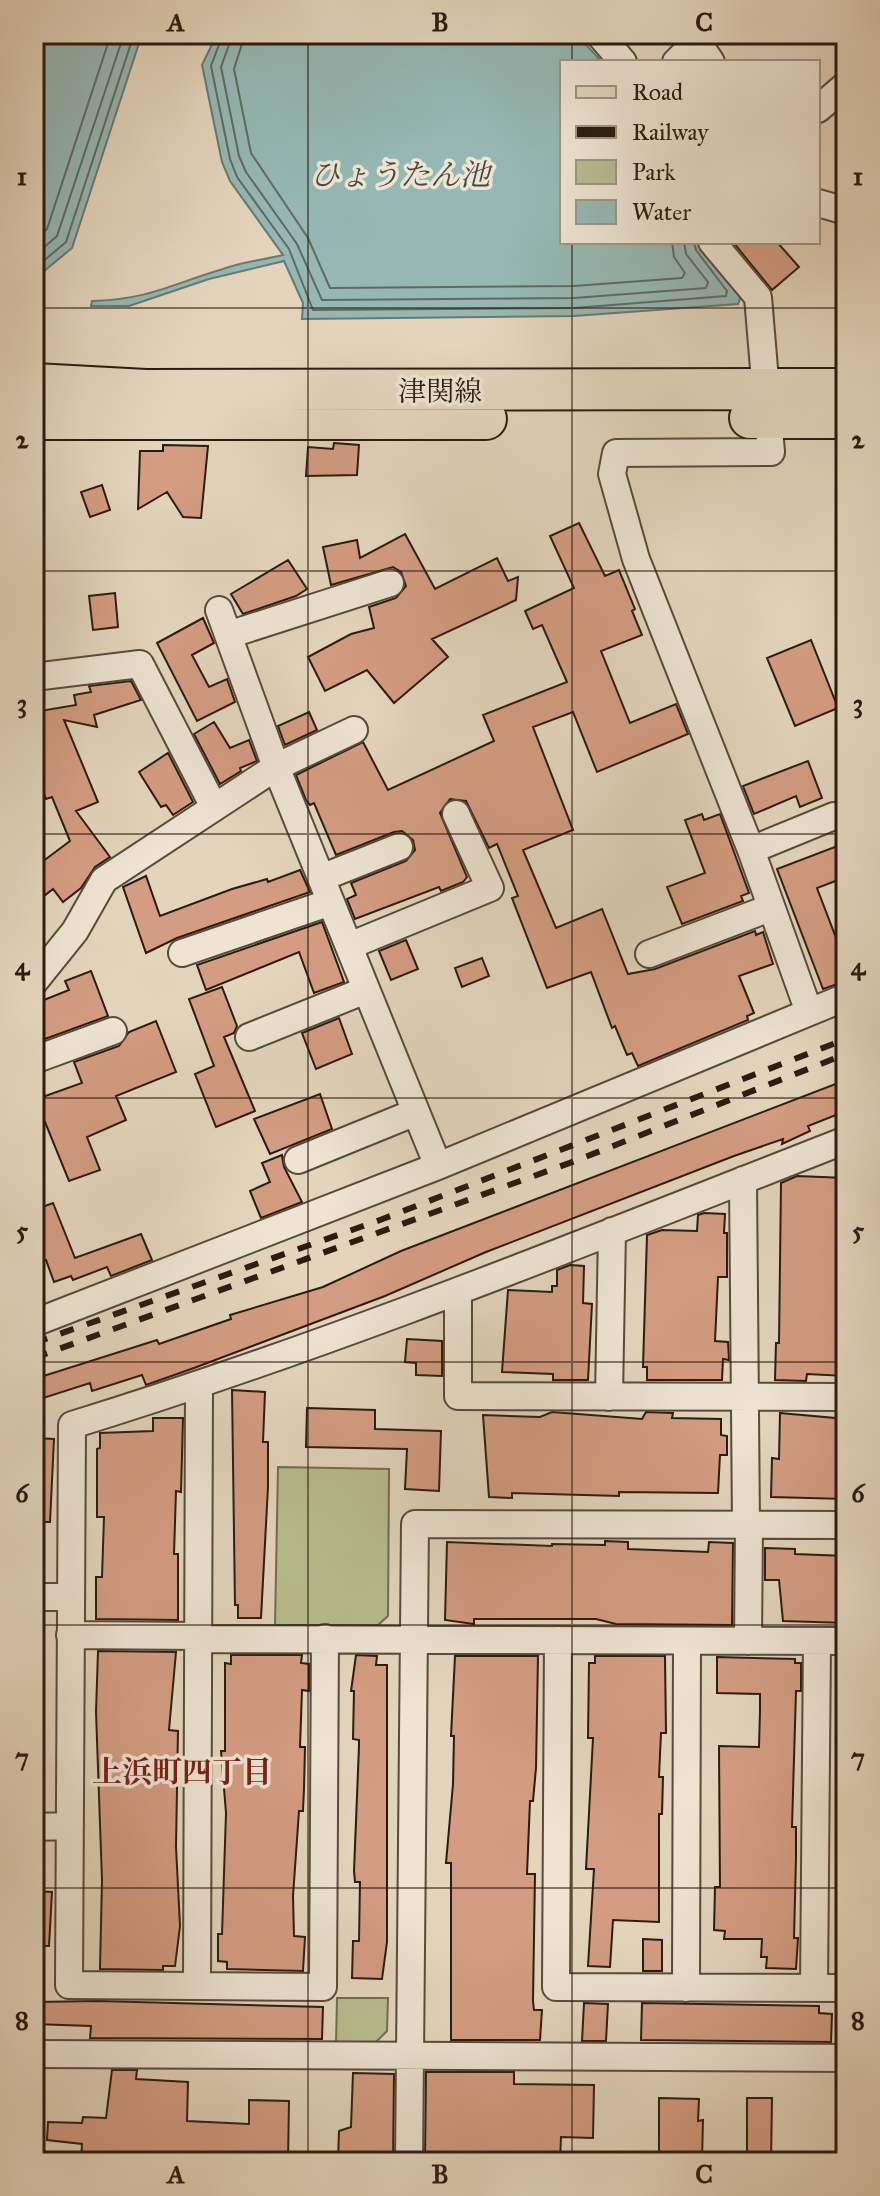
<svg xmlns="http://www.w3.org/2000/svg" width="880" height="2196" font-family="'IM FELL Great Primer','Noto Serif JP',serif">
	<style>
		.green { fill: #b7bc8e; stroke: #716c50; stroke-width: 2 }
		.water { fill: #95b8b4; stroke: #6b7973; stroke-width: 2 }
		.lines { fill: none; stroke-linecap: round; stroke-linejoin: round }
		.shore { stroke: #606a62; stroke-width: 2 }
		.building { fill: #d49c82; stroke: #2b1b11; stroke-width: 2 }
		.street-casing { stroke: #594a3c; stroke-width: 30 }
		.primary-casing { stroke: #2b1b11; stroke-width: 44 }
		.street { stroke: #ede4d3; stroke-width: 26 }
		.primary { stroke: #e3d5bc; stroke-width: 40 }
		.rail { stroke: #2b1b11; stroke-width: 6; stroke-dasharray: 14 14; stroke-linecap: butt }
		.grid { fill: none; stroke: #2b1b11; stroke-width: 2; stroke-opacity: 0.55 }
		.labels { text-anchor: middle; dominant-baseline: central; stroke-width: 7; stroke-linejoin: round; paint-order: stroke }
		.street-label { font-size: 28px; fill: #2b1b11; stroke: #ede4d3 }
		.water-label { font-size: 30px; font-style: italic; fill: #4b4a42; stroke: #ede4d3 }
		.neighbourhood-label { font-size: 30px; font-weight: bold; fill: #7a1f14; stroke: #ede4d3 }
		.neatline { fill: none; stroke: #2b1b11; stroke-width: 3 }
		.grid-label { font-size: 26px; text-anchor: middle; font-weight: bold; fill: #2b1b11 }
	</style>
	<rect width="100%" height="100%" fill="#e3d5bc"/>
	<filter id="stains"><feTurbulence type="fractalNoise" baseFrequency=".0025" numOctaves="4"/><feColorMatrix values="0 0 0 0 .2 0 0 0 0 .09 0 0 0 0 .02 0 0 0 .5 -.17"/></filter>
	<radialGradient id="worn" r=".72"><stop offset=".6" stop-color="#630" stop-opacity="0"/><stop offset="1" stop-color="#630" stop-opacity=".3"/></radialGradient>
	<path class="green" d="M278,1467L389,1469L388,1616L378,1625H275Z
		M337,1998H388L387,2031L375,2043H336Z"/>
	<path class="water" d="M34,34H142L72,248L37,277Z
		M217,34H576L602,62H562V242H700L741,296L738,304L574,316L302,319L303,303L284,261L209,279L129,306H91L92,301C147,300 172,284 223,269C242,262 263,260 283,255L230,181L222,162L202,65Z"/>
	<g class="lines">
		<path class="shore" d="M223,34L211,66L230,159L237,177L289,249L313,310L574,308L726,296L727,291L696,250L694,242
			M233,34L221,67L239,156L246,172L297,244L322,300L574,298L706,288L708,282L686,254L684,242
			M245,34L234,69L251,153L308,238L330,288L574,286L682,278L685,273L674,257L672,242
			M34,240L47,229L111,34
			M34,256L57,236L124,34
			M34,269L66,242L134,34"/>
	</g>
	<path class="building" d="M733,242H777L799,267L772,290Z
		M334,443L359,445L357,475L306,476L308,447L333,449Z
		M163,445L208,446L201,518L183,517L167,492L138,509L140,451H163Z
		M102,485L110,510L90,517L81,492Z
		M579,523L605,576L619,570L635,609L632,611L642,635L601,651L630,723L676,704L688,734L597,772L573,712L533,727L573,830L523,850L556,928L602,909L628,974L655,969L755,931L756,935L763,932L773,964L739,976L754,1013L747,1016L748,1020L638,1066L632,1053L627,1055L615,1026L612,1028L591,972L547,988L512,898L518,896L497,844L489,848L466,801L450,799L440,813L467,877L463,882L441,891L439,887L355,919L347,899L356,895L351,883L406,861L415,850L413,840L402,831L394,832L336,855L314,803L310,805L306,800L296,775L363,742L388,790L494,741L483,715L567,682L542,625L533,629L525,611L574,588L550,536Z
		M405,534L435,589L497,558L508,581L518,577L516,600L432,639L448,657L394,703L367,670L325,691L308,657L351,634L374,628L369,607L396,598L406,586L401,572L393,567L331,585L323,547L357,540L360,558Z
		M288,560L307,589L296,596L243,614L231,594Z
		M115,593L118,627L93,630L89,596Z
		M203,618L214,643L192,655L209,687L227,679L235,702L197,721L157,643Z
		M811,640L838,708L795,726L767,658Z
		M131,681L141,700L94,715L97,727L64,720L98,802L76,811L110,857L95,867L81,888L63,902L53,889L44,896L34,884V868L70,841L52,797L46,799L34,770V759L42,756L34,712L76,705L74,695L91,692L89,686Z
		M309,712L317,730L285,745L278,726Z
		M214,722L230,748L249,740L257,761L240,768L241,771L220,784L194,734Z
		M168,753L193,802L173,815L166,805L161,807L139,772Z
		M808,761L822,798L800,807L796,796L754,814L743,786Z
		M702,814L704,820L720,814L749,893L741,896L743,901L682,924L667,887L705,873L685,820Z
		M840,845L846,859V877L817,888L846,964V981L823,989L777,869Z
		M300,870L310,892L177,938L146,953L123,887L146,876L160,916L232,889L267,879L268,882Z
		M322,922L344,982L314,993L299,952L206,990L197,965Z
		M406,940L418,969L391,980L379,951Z
		M482,958L489,976L462,987L455,968Z
		M91,971L108,1016L34,1043V1004L69,990L65,981Z
		M222,987L237,1026L234,1033L224,1037L255,1111L216,1127L195,1074L214,1066L189,999Z
		M339,1018L352,1054L316,1069L302,1033Z
		M156,1021L176,1072L116,1096L126,1120L87,1137L100,1170L69,1181L45,1122L34,1126V1100L82,1083L74,1062L119,1046L129,1032Z
		M846,1080V1111L808,1126L810,1131L782,1144L783,1139L734,1156L486,1252L385,1296L194,1368L146,1385L142,1375L92,1391L90,1383L34,1401V1379L157,1340L159,1344L231,1319L230,1315L323,1287L401,1251Z
		M320,1094L332,1129L270,1154L254,1119Z
		M282,1155L284,1167L302,1202L261,1218L250,1191L270,1182L262,1163Z
		M797,1176L846,1178V1376L807,1374L806,1381L775,1380L776,1343H779L781,1183Z
		M53,1203L75,1258L141,1234L152,1260L111,1276L107,1267L73,1280L71,1276L54,1282L46,1260L41,1261L34,1243V1210Z
		M704,1213L725,1214L724,1233H727V1277H718L715,1341L728,1342L729,1360L723,1359L722,1380H647V1367H643L647,1235L662,1230L697,1231L698,1215Z
		M570,1265L584,1266L583,1303L592,1304L588,1380H553V1374L502,1372L508,1290L552,1292V1286H557V1270Z
		M407,1339L442,1341V1376L416,1375V1363L405,1362Z
		M232,1390L265,1392L263,1442H268V1487L261,1618H238V1605H235Z
		M307,1408L375,1410V1429L441,1431L439,1491L405,1489L407,1449L306,1447Z
		M552,1412L642,1419L646,1412L673,1413L672,1418L721,1419V1435L727,1436V1455H720L718,1493L619,1492V1496L512,1493V1498L489,1497L483,1415L540,1417Z
		M780,1413L846,1419V1499L771,1497L772,1458L779,1459Z
		M153,1418H183L181,1492L176,1491L174,1554H178V1620L96,1619V1577H102L104,1517H97V1449L100,1448V1433L153,1431Z
		M34,1438L54,1439L50,1522H34Z
		M605,1541L628,1542V1549L708,1552L709,1542L733,1543L732,1625L616,1624L596,1619H474V1624L445,1620L447,1542L552,1546V1544L605,1545Z
		M765,1548L795,1549V1554L846,1556V1623L783,1621L779,1580H765Z
		M98,1651L176,1652L169,1730L178,1731L176,1847L180,1926L175,1966H163V1970L100,1969L102,1880L96,1712Z
		M231,1655H302L301,1663L309,1664V1691L302,1690L300,1747H305L304,1789L303,1811H299L293,1896L294,1936L305,1937L303,1971L227,1969V1962L218,1961V1934H222L226,1813L221,1751H225V1663L231,1664Z
		M356,1655L377,1656L376,1665H387V1942L382,1979L352,1978L353,1941H359L360,1882H355L354,1871L359,1746V1740L353,1739L354,1691H351Z
		M455,1656H538L536,1768L533,1801H530L527,1874H535L533,2001L534,2010H542L540,2040H451V1863H446L453,1784L454,1736H451Z
		M595,1656H665L666,1733H661L659,1777H663L662,1814H659V1922L613,1920L610,1967L588,1966L594,1869H586L593,1738H588L589,1663H595Z
		M717,1657L795,1659V1663H801V1691H796L792,1827H796V1858L794,1938H798L796,1969L766,1968L767,1957H761L762,1939H724L725,1931L714,1930L715,1887H720L719,1746L759,1747L760,1711V1694L717,1693Z
		M34,1891L52,1892L49,1946H34Z
		M643,1939L662,1940V1971H643Z
		M99,2001L323,2007L322,2039L90,2038L91,2026L34,2024V2002Z
		M584,2003L608,2004L606,2041H582Z
		M642,2003L819,2006V2013L832,2014L831,2042L641,2040Z
		M112,2070H137L136,2079L188,2082L187,2121L249,2124V2100L289,2101L288,2162H81L82,2144L47,2140L48,2122L82,2123L83,2117L106,2118Z
		M426,2072H514V2084L594,2085L593,2138L561,2137L560,2162H425Z
		M353,2073L394,2074L393,2162L338,2160L339,2131L351,2127Z
		M659,2098L699,2099L698,2121L703,2120L702,2162H659Z
		M747,2098H772L771,2162H747Z"/>
	<g class="lines">
		<g class="street-casing">
			<path id="street" d="M599,34L623,62
				M692,34L711,62
				M676,62L704,34
				M818,109L846,85
				M818,203L846,211
				M712,242L758,297L771,452L616,453L612,474L636,559L751,850L809,1012
				M219,610L276,767L438,1166
				M228,635L390,583
				M34,677L140,664L214,807
				M751,850L834,816
				M321,878L399,847
				M349,946L490,888L456,814
				M182,953L331,902
				M649,954L770,908
				M34,982L75,931L104,880L276,767L354,730
				M249,1037L366,990
				M34,1060L113,1031
				M298,1160L416,1112
				M743,1180L746,1525
				M458,1292V1396L846,1397
				M34,1323L438,1166L846,997
				M609,1397L612,1231
				M34,1597H70
				M70,1635L199,1636
				M325,1638L323,1987L69,1985L72,1425C335,1344 590,1240 846,1140
				M199,1639L846,1641
				M558,1640L556,1987L846,1988
				M748,1641L749,1525
				M34,1827L70,1826
				M197,1986L199,1386
				M814,1987L817,1641
				M686,1988L687,1642
				M34,2054L846,2058
				M409,2162L415,1524L846,1525"/>
		</g>
		<g class="primary-casing">
			<path id="primary" d="M34,384L146,390L846,389
				M750,418H846
				M34,419H486"/>
		</g>
		<use href="#street" class="street"/>
		<use href="#primary" class="primary"/>
		<path class="rail" d="M34,1343L380,1220L846,1039
			M34,1358L575,1161L846,1054
			M34,2145L56,2162
			M34,2161L35,2162"/>
	</g>
	<path class="grid" d="M308,34V2162M572,34V62M572,242V2162M34,308H846M34,571H846M34,834H846M34,1098H846M34,1362H846M34,1625H846M34,1888H846"/>
	<g class="labels">
		<g class="street-label">
			<text x="440" y="391">津関線</text>
		</g>
		<g class="water-label">
			<text x="400" y="175">ひょうたん池</text>
		</g>
		<g class="neighbourhood-label">
			<text x="182" y="1772">上浜町四丁目</text>
		</g>
	</g>
	<rect width="880" height="2196" fill="none" stroke="#e3d5bc" stroke-width="88"/>
	<rect x="560" y="60" width="260" height="184" fill="#ede4d3" stroke="#9f9485" stroke-width="2"/>
	<rect x="576" y="86" width="40" height="12" fill="#e3d5bc" stroke="#9f9485" stroke-width="2"/>
	<text x="632" y="100" font-size="24" fill="#2b1b11">Road</text>
	<rect x="576" y="126" width="40" height="12" fill="#2b1b11" stroke="#9f9485" stroke-width="2"/>
	<text x="632" y="140" font-size="24" fill="#2b1b11">Railway</text>
	<rect x="576" y="160" width="40" height="24" fill="#b7bc8e" stroke="#9f9485" stroke-width="2"/>
	<text x="632" y="180" font-size="24" fill="#2b1b11">Park</text>
	<rect x="576" y="200" width="40" height="24" fill="#95b8b4" stroke="#9f9485" stroke-width="2"/>
	<text x="632" y="220" font-size="24" fill="#2b1b11">Water</text>
	<rect x="44" y="44" width="792" height="2108" class="neatline"/>
	<g class="grid-label">
		<text x="176" y="31">A</text>
		<text x="440" y="31">B</text>
		<text x="704" y="31">C</text>
		<text x="22" y="185">1</text>
		<text x="858" y="185">1</text>
		<text x="22" y="448">2</text>
		<text x="858" y="448">2</text>
		<text x="22" y="712">3</text>
		<text x="858" y="712">3</text>
		<text x="22" y="975">4</text>
		<text x="858" y="975">4</text>
		<text x="22" y="1239">5</text>
		<text x="858" y="1239">5</text>
		<text x="22" y="1502">6</text>
		<text x="858" y="1502">6</text>
		<text x="22" y="1766">7</text>
		<text x="858" y="1766">7</text>
		<text x="22" y="2029">8</text>
		<text x="858" y="2029">8</text>
		<text x="176" y="2183">A</text>
		<text x="440" y="2183">B</text>
		<text x="704" y="2183">C</text>
	</g>
	<rect width="100%" height="100%" filter="url(#stains)"/>
	<rect width="100%" height="100%" fill="url(#worn)"/>
</svg>
